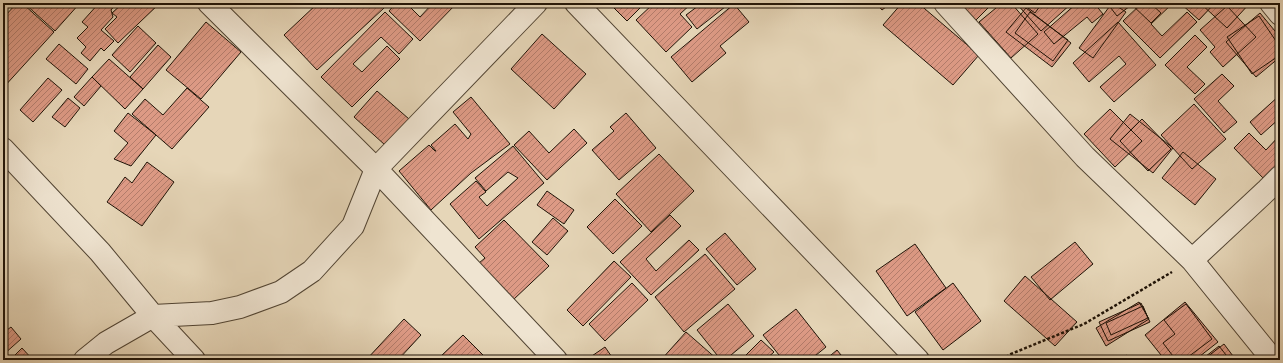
<svg xmlns="http://www.w3.org/2000/svg" width="1283" height="363" font-family="'IM FELL English',serif">
	<style>
		.building { fill: url(#building-hatch); stroke: #1f1307 }
		.lines { fill: none; stroke-linecap: round; stroke-linejoin: round }
		.street-casing { stroke: #514433; stroke-width: 24 }
		.path { stroke: #1f1307; stroke-width: 2.5; stroke-dasharray: 3 2; stroke-linecap: butt }
		.street { stroke: #efe4d1; stroke-width: 22 }
	</style>
	<defs>
		<pattern id="building-hatch" width="6" height="6" patternUnits="userSpaceOnUse"><rect width="6" height="6" fill="#dd9a85"/><path d="M-1 1l2-2M0 6l6-6M5 7l2-2" fill="none" stroke="#b37c6b"/></pattern>
	</defs>
	<rect width="100%" height="100%" fill="#e6d6b8"/>
	<filter id="stains"><feTurbulence type="fractalNoise" baseFrequency=".005" numOctaves="4"/><feColorMatrix values="0 0 0 0 .2 0 0 0 0 .09 0 0 0 0 .02 0 0 0 .5 -.17"/></filter>
	<radialGradient id="worn" r=".72"><stop offset=".6" stop-color="#630" stop-opacity="0"/><stop offset="1" stop-color="#630" stop-opacity=".3"/></radialGradient>
	<path class="building" d="M3,3H12L3,11Z
		M17,3H22L54,32L3,88V18Z
		M24,3H58L64,8L68,3H80L55,31Z
		M99,3H117L111,10L113,17L101,30L114,41L104,51L101,48L90,61L81,53L86,47L77,38L88,27L82,22Z
		M123,3H160L118,43L105,29L117,17L112,13Z
		M318,3H379L384,8L317,70L284,35Z
		M396,3H416L411,8L420,17L433,3H457L420,41L389,11Z
		M609,3H645L627,21Z
		M654,3H692L680,14L692,27L666,52L636,20Z
		M702,3H730L697,29L686,15Z
		M876,3H891L882,10Z
		M902,3H918L979,55L953,85L883,25Z
		M958,3H983L988,8L975,21Z
		M1002,3H1011L1038,34L1011,58L979,22Z
		M1016,3H1072L1041,31Z
		M1021,3H1042L1035,13Z
		M1077,3H1094L1103,14L1092,23L1087,17L1054,44L1044,32Z
		M1107,3H1128L1130,6L1117,16Z
		M1112,3L1126,12L1093,58L1079,48Z
		M1130,3H1150L1161,13L1151,23Z
		M1142,3H1173L1151,24L1162,36L1187,12L1197,22L1160,58L1123,21Z
		M1180,3H1215L1199,20Z
		M1200,3H1250L1227,28Z
		M734,4L749,22L720,46L726,53L692,82L671,57Z
		M1227,6L1256,37L1223,67L1210,52L1215,47L1200,30Z
		M1026,8L1071,43L1052,67L1006,32Z
		M385,12L413,39L399,54L381,37L353,64L362,72L387,46L400,59L352,107L321,77Z
		M1030,12L1068,40L1053,61L1015,33Z
		M1260,13L1280,37V57L1256,77L1226,42Z
		M1259,16L1280,47V55L1252,74L1227,37Z
		M206,22L241,52L201,99L166,70Z
		M1118,22L1156,65L1114,102L1100,87L1126,64L1119,56L1089,82L1073,63Z
		M138,26L156,43L130,72L112,55Z
		M542,34L586,74L554,109L511,69Z
		M1195,35L1207,47L1187,67L1205,84L1195,94L1165,65Z
		M59,44L88,69L76,84L46,59Z
		M158,45L171,57L143,89L130,77Z
		M109,59L143,89L125,109L92,77Z
		M1222,74L1234,86L1218,101L1237,122L1224,133L1194,99Z
		M92,77L101,86L84,106L74,97Z
		M48,78L62,90L33,122L20,110Z
		M187,88L209,107L172,149L132,114L145,99L163,115Z
		M377,91L409,119L385,145L354,117Z
		M1280,95V118L1261,135L1250,122Z
		M471,97L510,144L471,173L431,210L399,171L429,145L435,151H436L431,145L455,124L468,139L471,134L453,112Z
		M68,98L80,108L65,127L52,117Z
		M1194,104L1226,139L1192,169L1161,135Z
		M1110,109L1142,141L1115,167L1084,134Z
		M128,113L156,135L131,166L114,159L128,143L114,131Z
		M626,113L656,148L619,180L592,150L614,131L610,127Z
		M1130,114L1173,148L1153,173L1110,139Z
		M1142,119L1171,149L1148,171L1120,141Z
		M574,129L587,143L547,180L514,145L529,131L549,153Z
		M1249,133L1266,150L1280,135V163L1264,179L1234,148Z
		M513,146L544,183L479,239L450,204L476,181L486,192L479,197L487,206L518,178L508,172L486,191L475,178Z
		M1183,152L1216,179L1195,205L1162,178Z
		M659,154L694,191L651,232L616,194Z
		M147,162L174,182L142,226L107,202L125,177L132,183Z
		M547,191L574,210L564,224L537,205Z
		M615,199L642,226L613,254L587,227Z
		M670,215L681,226L646,259L656,271L689,240L699,250L651,295L620,262Z
		M553,218L568,231L547,255L532,242Z
		M504,220L549,266L513,300L479,263L485,258L475,247Z
		M725,233L756,269L737,285L706,249Z
		M1075,242L1093,264L1050,300L1031,277Z
		M915,244L946,288L907,316L876,271Z
		M705,254L735,289L684,332L655,297Z
		M614,261L631,277L583,326L567,310Z
		M1025,276L1077,322L1055,346L1004,301Z
		M632,283L648,300L605,341L589,324Z
		M953,283L981,321L943,350L915,312Z
		M1139,302L1149,319L1106,346L1096,328Z
		M1185,302L1218,342L1195,360H1165L1145,335Z
		M1141,303L1150,322L1108,341L1099,322Z
		M728,304L754,336L725,360H721L697,330Z
		M1186,304L1212,339L1184,360H1176L1163,343L1175,334L1164,320Z
		M1143,306L1148,318L1111,335L1106,323Z
		M796,309L826,347L810,360H783L763,335Z
		M404,319L421,335L398,360H366Z
		M11,327L21,339L3,355V333Z
		M686,332L718,360H661Z
		M463,335L488,360H443L440,357Z
		M761,340L774,352L765,360H741Z
		M1224,344L1236,360H1203Z
		M1219,346L1230,360H1201Z
		M605,347L614,360H586Z
		M22,348L33,360H10Z
		M837,350L845,360H825Z
		M1127,355L1131,360H1120Z"/>
	<g class="lines">
		<g class="street-casing">
			<path id="street" d="M209,3L376,169L556,360
				M576,3L918,360
				M945,3L1085,157L1192,260
				M1271,3L1280,14
				M3,149L100,252L153,316L194,360
				M85,360L106,343L153,316L212,313L240,307L281,292L312,271L353,226L376,169L536,3
				M1273,360L1192,260L1267,190L1280,177"/>
		</g>
		<path class="path" d="M1002,360L1011,354L1084,324L1172,272"/>
		<use href="#street" class="street"/>
	</g>
	<rect width="1283" height="363" fill="none" stroke="#e6d6b8" stroke-width="16"/>
	<rect x="4" y="4" width="1275" height="355" fill="none" stroke="#1f1307" stroke-width="2"/>
	<rect x="8" y="8" width="1267" height="347" fill="none" stroke="#1f1307"/>
	<rect width="100%" height="100%" filter="url(#stains)"/>
	<rect width="100%" height="100%" fill="url(#worn)"/>
</svg>
